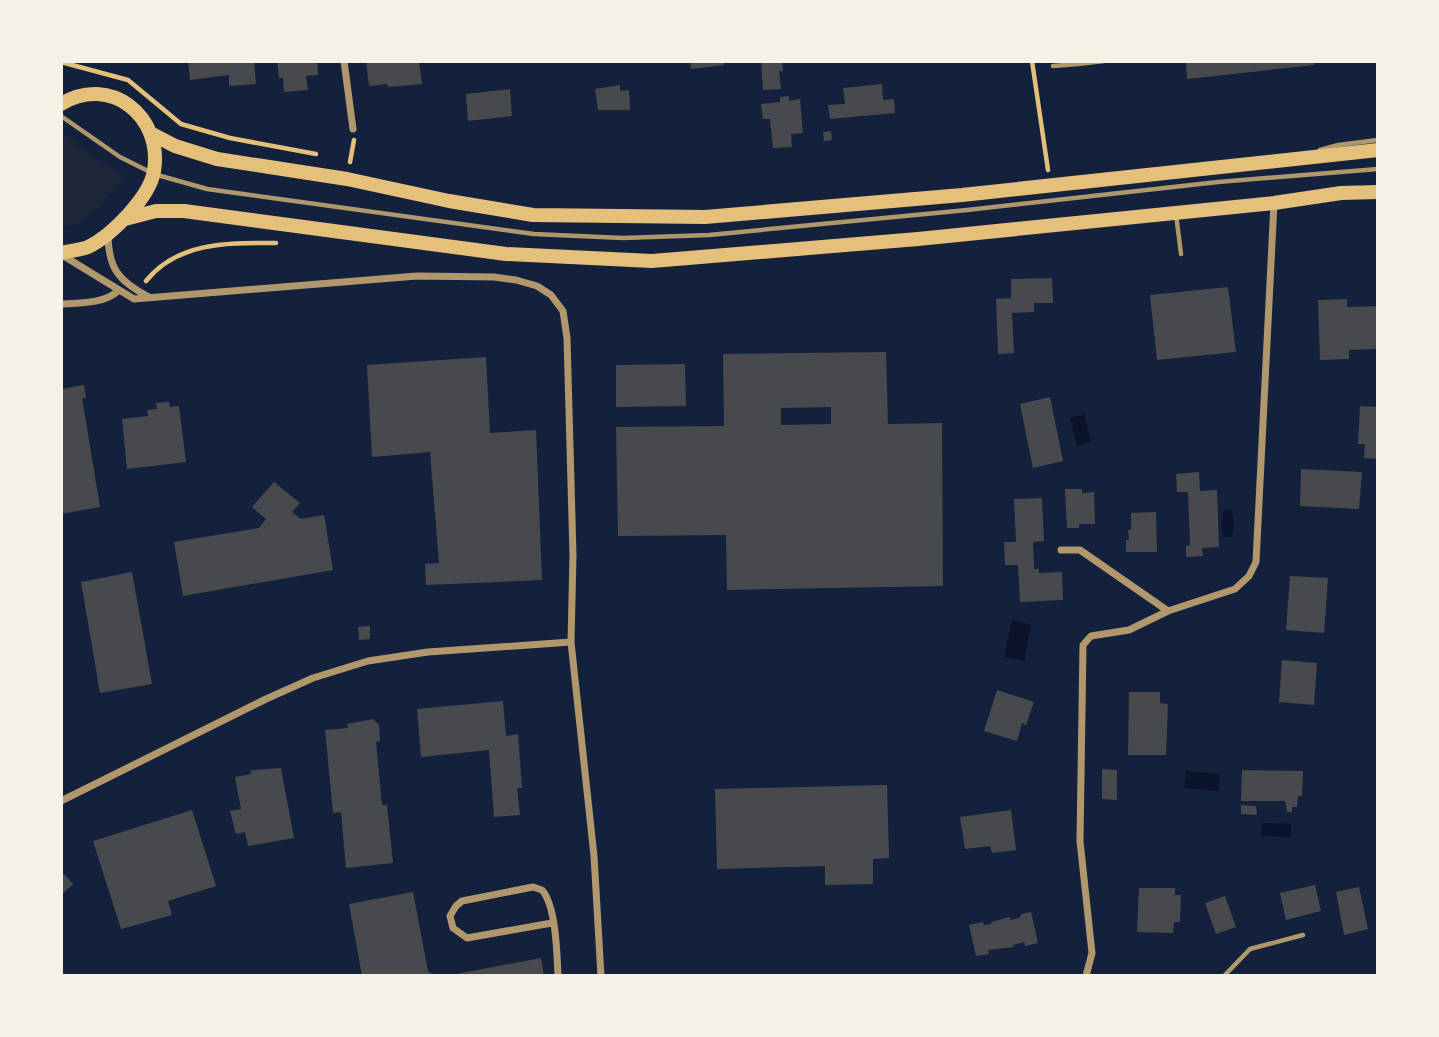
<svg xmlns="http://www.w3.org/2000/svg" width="1439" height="1037" font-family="Helvetica,sans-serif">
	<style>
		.green { fill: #1d2539 }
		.water { fill: #0b132b }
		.building { fill: #48494c; fill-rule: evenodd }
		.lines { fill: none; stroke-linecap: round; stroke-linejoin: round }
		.path { stroke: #e5c07b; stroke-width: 4.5 }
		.service { stroke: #b1986c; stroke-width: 4.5 }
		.minor { stroke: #b1986c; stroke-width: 7 }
		.primary { stroke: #e5c07b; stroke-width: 14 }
	</style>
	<rect width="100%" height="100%" fill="#14213d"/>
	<path class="green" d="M67,135L89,155L126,176L98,208L78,224L61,226V140Z"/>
	<path class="water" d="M1084,414L1091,442L1077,446L1070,418Z
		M1231,509L1234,523L1232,537H1224L1221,525L1223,511Z
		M1012,620L1031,625L1024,661L1004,657Z
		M1186,771L1220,774L1218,791L1184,788Z
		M1262,823L1291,824V837L1261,836Z"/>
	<path class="building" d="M188,61H254L256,84L229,86V75L190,80Z
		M277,61H317L318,75L306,76L308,90L284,92L283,78H279Z
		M366,61H419L422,84L388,87L387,84L369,86Z
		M690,61H724V65L691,69Z
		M761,61H782L783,71H779L781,89L763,90Z
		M1186,61H1315L1314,65L1187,79Z
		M882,84L883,100L894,99L895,113L830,119L828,105L845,104L843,88Z
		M620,85V91L629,90L630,110H598L595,89Z
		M510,89L512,116L468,121L466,94Z
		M789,96V101L800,99L803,133L791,134L792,147L773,148L770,119H763L761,104L780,102V97Z
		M831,131L832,140L824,141L823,132Z
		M1052,278L1053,303H1034V312L1012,313L1014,353L998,354L996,299L1011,298V279Z
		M1228,287L1236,352L1157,360L1150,295Z
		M1347,299V307L1378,306V349L1349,350V359L1320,360L1318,300Z
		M886,352L888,424L942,423L943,586L727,590L726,535L618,536L616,427L724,426L723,354ZM831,407V424L781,425V408Z
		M486,357L490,433L536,430L542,580L426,585L425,564L439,563L430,452L372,457L367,365Z
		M685,364L686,406L616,407V365Z
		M84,385L86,398H82L100,507L61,514V389Z
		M1050,397L1063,461L1033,468L1020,404Z
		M169,402L170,407L179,406L186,462L127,469L122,419L148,416L147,410L157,409L156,403Z
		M1360,406L1378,407V459L1364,458L1365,444H1358Z
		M1301,469L1362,472L1359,509L1300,506Z
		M1199,472L1200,491L1217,490L1219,547L1202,548L1203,556L1186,557V546L1190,545L1188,492H1177L1176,474Z
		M274,482L300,503L292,512L301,519L324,515L333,570L183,596L174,542L259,528L266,519L252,507Z
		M1065,489H1082V493L1094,492L1095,524H1079V528H1067Z
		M1042,498L1044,541L1033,542L1034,569H1039V573L1062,572L1063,600L1020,602L1018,565H1005L1004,542H1016L1014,499Z
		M1156,512L1157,552H1126V540H1129L1128,530H1131V513Z
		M132,572L152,684L100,693L81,582Z
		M1290,576L1328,578L1324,633L1286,630Z
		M370,626V639L359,640L358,627Z
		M1282,660L1317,663L1314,705L1279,702Z
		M997,690L1034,702L1026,725L1022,723L1017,741L984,731Z
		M1129,692H1160V703L1168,704L1166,755H1128Z
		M503,701L506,736L518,734L522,788H517L520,815L494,817L489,750L421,757L417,709Z
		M373,719L379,725L380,741L376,742L382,805H387L393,863L346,868L341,812L333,813L325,730L348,728L347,724Z
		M281,768L294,838L248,846L245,832L236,834L230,811L241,809L235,777L251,774L250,771L254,770Z
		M1102,769L1117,770V800L1102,799Z
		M1242,770L1303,771L1302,796H1298L1297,807H1292V812H1287L1285,801H1241Z
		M887,785L889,858L873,859V884L825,885V866L717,869L715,789Z
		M1241,805L1256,806L1257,815L1241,814Z
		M192,810L216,886L168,901L172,915L121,929L93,841Z
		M1011,810L1016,850L992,853L990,846L965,849L960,817Z
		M61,871L73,884L61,895Z
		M1315,885L1321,911L1286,920L1280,893Z
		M1359,887L1368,929L1344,935L1336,892Z
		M1139,888H1175V895H1181L1180,922H1174L1173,933L1137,932Z
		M413,892L428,971L435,976H362L349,904Z
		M1225,896L1236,927L1216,934L1205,903Z
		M1031,912L1038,943L1025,946L1024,942L1013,945L1014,947L988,950L989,954L976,956L969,925L983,922L984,925L992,924L991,922L1010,917V920L1019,918L1022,914Z
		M541,958L544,976H456V974Z"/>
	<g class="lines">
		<path class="path" d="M1032,61L1048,170
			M61,62L128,80L181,124L230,138L316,154
			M350,162L354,140
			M146,281C178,241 230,243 276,243"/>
		<path class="service" d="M1078,61V64L1104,61
			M1053,66L1078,64
			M61,116L120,157L154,174L207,189L534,234L623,238L709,235L967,210L1218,182L1378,169
			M1320,150L1338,145L1378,140
			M1176,214L1181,254
			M1224,976L1250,949L1303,935"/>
		<path class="minor" d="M344,61L353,129
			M108,233C108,268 118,281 149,297
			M62,255L134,299L417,276L494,277L516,280L537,286L551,295L563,311L567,338L573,555L571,642L594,856L601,976
			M61,304C79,303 105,304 119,290
			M1061,550H1080L1168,611
			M61,801L266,699L313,678L368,661L428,652L571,642
			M552,923L467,938L453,928L450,916L456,906L462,901L533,887L542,890C556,906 557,953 558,976
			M1086,976L1092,953L1080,841L1083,645L1091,636L1129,630L1168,611L1235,589L1249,576L1256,562L1274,203"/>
		<path class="primary" d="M61,104C110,74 163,116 154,171C150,197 111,236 88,247C80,250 70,251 61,253
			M152,134L175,146L217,159L347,179L449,201L533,215L705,217L962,195L1378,150
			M125,219L156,211H184L506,254L652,261L918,239L1274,203L1341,193L1378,192"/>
	</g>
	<rect width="1439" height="1037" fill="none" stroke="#f6f1e7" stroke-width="126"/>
</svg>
